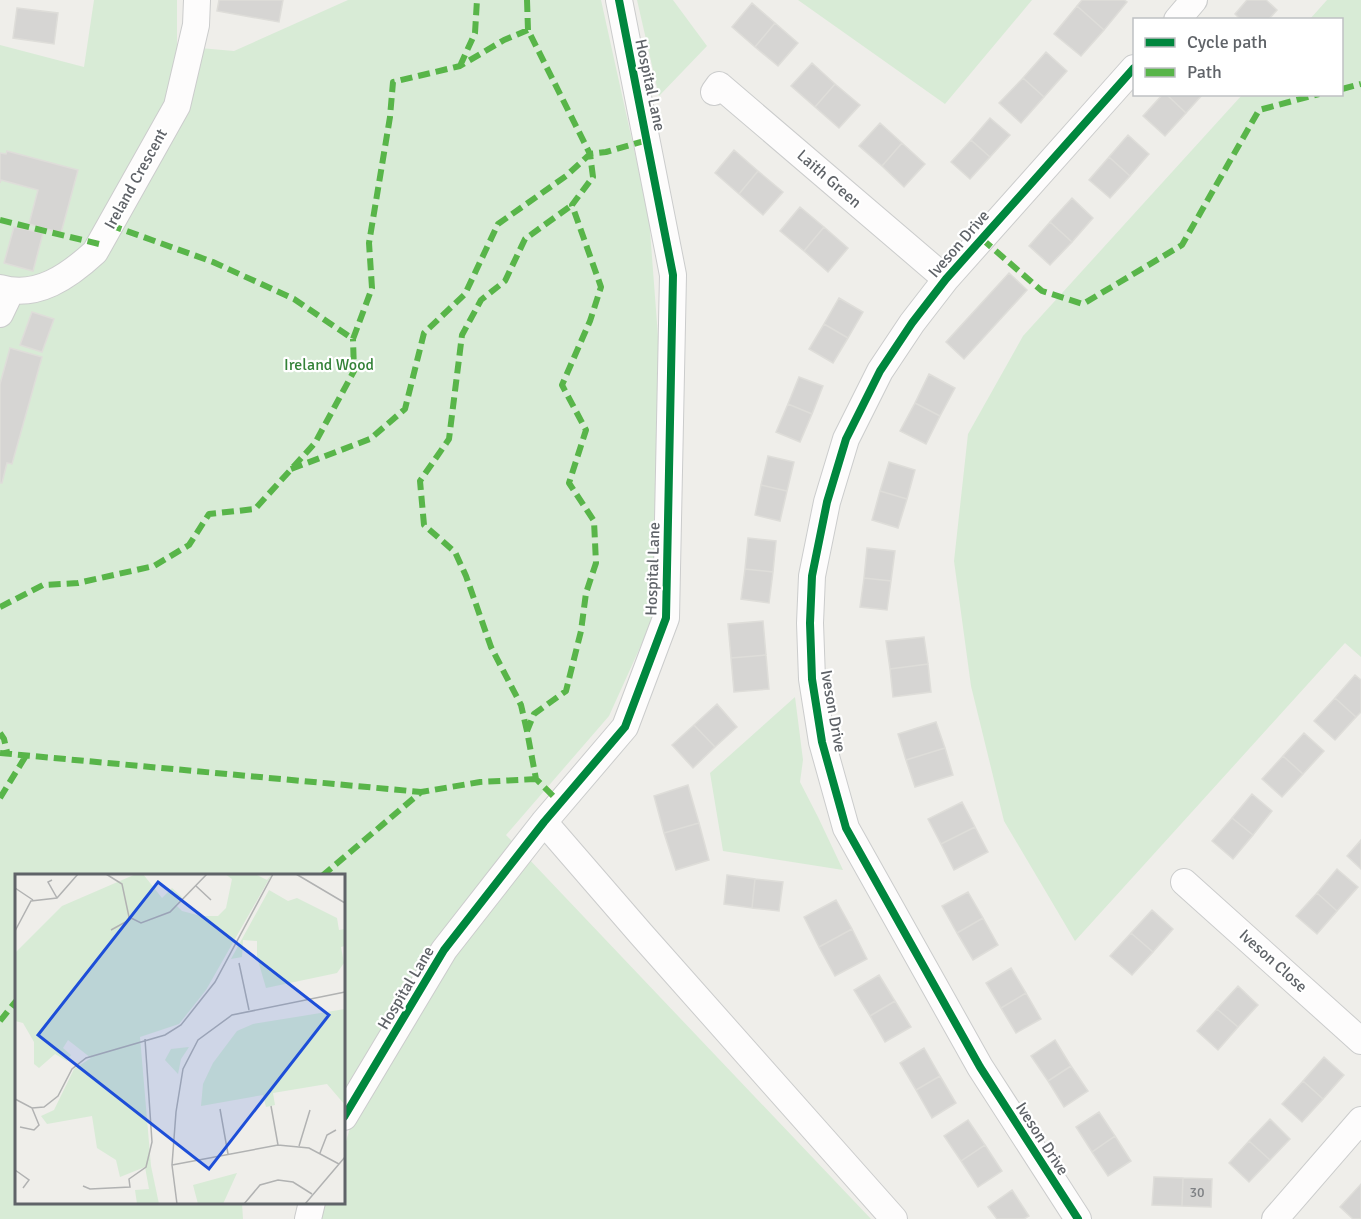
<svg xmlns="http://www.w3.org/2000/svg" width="1361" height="1219" font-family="Signika,sans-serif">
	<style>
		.green { fill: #d8ebd6 }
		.building { fill: #d6d5d3; stroke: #deddd9; stroke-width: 1.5 }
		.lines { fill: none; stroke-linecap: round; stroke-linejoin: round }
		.minor-casing { stroke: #cbcccc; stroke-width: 28 }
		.minor { stroke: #fdfcfc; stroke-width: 26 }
		.quiet { stroke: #58b549; stroke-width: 6; stroke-dasharray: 12 6; stroke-linecap: butt }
		.cycleway-casing { stroke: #fff; stroke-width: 11 }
		.cycleway { stroke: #00873e; stroke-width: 8 }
		.labels { text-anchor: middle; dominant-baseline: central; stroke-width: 4.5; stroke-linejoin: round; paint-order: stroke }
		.number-label { font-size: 14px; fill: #7e8184 }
		.street-label { font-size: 16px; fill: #5f6368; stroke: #fff }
		.park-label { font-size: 16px; fill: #348238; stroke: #fff }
		.inset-road { fill: none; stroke: #b1b2b2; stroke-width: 1.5 }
		.view { fill: #1d4ed8; fill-opacity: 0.15; stroke: #1d4ed8; stroke-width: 3 }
		.inset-edge { fill: none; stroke: #5f6368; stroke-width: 3 }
	</style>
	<rect width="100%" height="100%" fill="#efeeea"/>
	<path class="green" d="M94,0H177V46L234,51L348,0H601L649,217L659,350L652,621L609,716L506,835L871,1219H321L326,1203L344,1202V1148L350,1128L344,1125V876H16V1202L242,1203L243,1219H0V45L84,67Z
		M637,0H673L707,46L659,96Z
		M798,0H1032L945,104Z
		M1327,0H1361V657L1345,643L1075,941L1004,821L971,686L954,561L968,434L1023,336L1242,95L1342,94V20L1310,19Z
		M795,697L803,760L800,782L818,817L843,870L723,851L710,773Z"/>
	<path class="building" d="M219,0H283L279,22L217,11Z
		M1082,0H1124L1127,2L1104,30L1077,6Z
		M1247,0H1266L1277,10L1268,20H1241L1235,14Z
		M752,3L775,23L755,47L732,27Z
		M1077,6L1104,30L1081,56L1054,34Z
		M17,8L58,13L54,44L13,38Z
		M775,23L798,43L778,66L755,47Z
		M1046,52L1067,71L1044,97L1023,78Z
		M812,63L835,84L815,107L791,86Z
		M1023,78L1044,97L1021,123L999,103Z
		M835,84L860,105L839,128L815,107Z
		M1163,94H1166L1186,113L1165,136L1143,116Z
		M1166,94H1203L1186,113Z
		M990,118L1010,135L990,157L971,140Z
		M880,123L902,143L882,166L859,146Z
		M1128,135L1149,154L1130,176L1109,157Z
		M971,140L990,157L970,179L951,162Z
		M902,143L925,164L904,187L882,166Z
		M734,150L758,171L739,194L715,173Z
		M7,151L78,170L61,233L29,224L38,190L1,180L0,183V153L6,154Z
		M1109,157L1130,176L1110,198L1089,180Z
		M758,171L783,192L763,215L739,194Z
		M1072,198L1093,218L1072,242L1050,222Z
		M800,207L824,227L804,251L780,231Z
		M1050,222L1072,242L1050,265L1029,246Z
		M14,227L43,233L33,271L4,263Z
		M824,227L848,248L828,272L804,251Z
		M1009,273L1027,290L964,359L946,342Z
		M839,298L863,312L848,338L824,324Z
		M32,312L54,319L42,352L20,345Z
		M824,324L848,338L833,363L809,349Z
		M10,348L42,357L12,464L7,463L2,483H0V384Z
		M929,374L955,388L940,416L915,403Z
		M799,377L823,386L812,414L788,404Z
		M915,403L940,416L926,444L900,431Z
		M788,404L812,414L800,442L776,432Z
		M768,456L794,462L787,491L761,485Z
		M889,462L915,470L907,499L880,491Z
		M761,485L787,491L780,521L755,515Z
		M880,491L907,499L898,528L872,520Z
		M748,538L776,541L773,572L745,569Z
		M867,548L895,551L891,581L864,578Z
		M745,569L773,572L769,603L741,599Z
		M864,578L891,581L887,610L860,607Z
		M763,621L766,655L731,658L728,624Z
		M924,637L928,664L890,669L886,641Z
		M766,655L769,689L734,692L731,658Z
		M928,664L931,692L893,697L890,669Z
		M1355,675L1361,680V712L1356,717L1335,698Z
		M1335,698L1356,717L1335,740L1314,721Z
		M717,704L737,727L715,747L694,725Z
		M936,722L945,748L906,760L898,734Z
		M694,725L715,747L693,768L672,745Z
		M1304,733L1324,751L1303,774L1283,756Z
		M945,748L953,775L915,787L906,760Z
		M1283,756L1303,774L1282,797L1262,779Z
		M688,785L699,823L664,833L654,796Z
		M1252,794L1272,811L1253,835L1232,818Z
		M962,802L975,827L941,844L928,819Z
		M1232,818L1253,835L1233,859L1212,841Z
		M699,823L709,860L676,870L664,833Z
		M975,827L988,852L954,870L941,844Z
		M1361,840V869L1347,856Z
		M1337,869L1358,887L1337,911L1317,893Z
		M727,875L755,879L752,908L724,904Z
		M755,879L783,882L779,911L752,908Z
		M968,892L983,918L957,933L942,906Z
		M1317,893L1337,911L1317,934L1296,916Z
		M836,900L852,929L819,947L804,917Z
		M1152,910L1173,929L1153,952L1131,933Z
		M983,918L998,945L973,960L957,933Z
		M852,929L867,959L835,976L819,947Z
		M1131,933L1153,952L1132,975L1110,956Z
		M1011,968L1026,993L1001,1008L986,983Z
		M879,975L895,1001L870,1016L854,990Z
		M1238,986L1258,1005L1238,1027L1217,1009Z
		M1026,993L1041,1019L1016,1033L1001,1008Z
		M895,1001L911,1027L885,1042L870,1016Z
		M1217,1009L1238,1027L1218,1050L1197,1031Z
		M1055,1040L1071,1066L1048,1081L1031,1056Z
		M924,1048L940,1076L916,1090L900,1063Z
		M1324,1057L1344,1075L1323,1099L1303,1081Z
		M1071,1066L1088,1091L1064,1107L1048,1081Z
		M940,1076L956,1103L932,1118L916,1090Z
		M1303,1081L1323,1099L1302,1122L1282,1104Z
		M1099,1112L1115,1136L1092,1152L1076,1127Z
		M1270,1119L1290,1139L1270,1160L1249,1141Z
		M968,1120L985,1145L961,1161L944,1136Z
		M1115,1136L1131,1161L1108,1176L1092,1152Z
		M1249,1141L1270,1160L1249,1182L1229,1163Z
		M985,1145L1002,1171L978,1187L961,1161Z
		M1154,1177L1183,1178L1182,1206L1152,1205Z
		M1183,1178L1212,1179L1211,1207L1182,1206Z
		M1361,1184V1219H1353L1340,1207Z
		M1012,1190L1029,1216L1024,1219H997L988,1207Z"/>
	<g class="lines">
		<g class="minor-casing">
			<path id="minor" d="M1177,20L1194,0
				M714,92L719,85L946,279
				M0,288C37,299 69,276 95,252L177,106L196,25L197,0
				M0,314L11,291
				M544,822L641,934L894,1219
				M1184,882L1361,1041
				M344,1117L444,950L544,822L625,727L666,618L673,275L619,0
				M308,1219L312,1202
				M1078,1219L980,1067L846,828L822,742L812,679L810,623L812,576L827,502L846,439L880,371L912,323L946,279L1134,68
				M1275,1219L1361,1120"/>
		</g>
		<use href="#minor" class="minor"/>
		<path class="quiet" d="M527,0L528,30L590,154L593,177L572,205L601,287L590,321L562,385L586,430L569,483L594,521L596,563L586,593L581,631L566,691L534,714L527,731L536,779L560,803
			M460,66L475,33L477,0
			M1342,89L1361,84
			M0,220L99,244
			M110,225L213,262L294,299L353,339L372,288L369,243L390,117L393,82L460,66L504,40L528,30
			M982,239L1042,291L1083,304L1182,245L1259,110L1319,94
			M291,469L370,439L405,409L424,333L465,294L498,224L566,176L590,154L606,152L648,140
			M0,607L43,585L78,583L154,566L189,545L209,514L255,509L315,443L354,371L353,339
			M527,731L521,705L491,647L466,576L455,552L424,525L420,481L449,439L462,335L481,300L505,281L525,239L572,205
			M0,733L4,739L7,752
			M0,753L421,792
			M0,798L27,754
			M322,876L421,792L480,782L536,779
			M0,1021L16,1001"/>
		<g class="cycleway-casing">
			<path id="cycleway" d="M344,1117L444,950L544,822L625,727L666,618L673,275L619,0
				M1078,1219L980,1067L846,828L822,742L812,679L810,623L812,576L827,502L846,439L880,371L912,323L946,279L1134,68"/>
		</g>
		<use href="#cycleway" class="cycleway"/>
	</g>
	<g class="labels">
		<g class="number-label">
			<text x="1197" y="1192">30</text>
		</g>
		<g class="street-label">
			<text transform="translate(650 85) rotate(78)">Hospital Lane</text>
			<text transform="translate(136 179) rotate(-61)">Ireland Crescent</text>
			<text transform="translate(829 179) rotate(41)">Laith Green</text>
			<text transform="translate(959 244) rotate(-49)">Iveson Drive</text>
			<text transform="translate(653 569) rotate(-88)">Hospital Lane</text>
			<text transform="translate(833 711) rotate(80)">Iveson Drive</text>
			<text transform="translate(1273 961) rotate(42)">Iveson Close</text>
			<text transform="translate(406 988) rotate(-59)">Hospital Lane</text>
			<text transform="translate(1042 1139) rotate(57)">Iveson Drive</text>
		</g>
		<g class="park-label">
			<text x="329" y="365">Ireland Wood</text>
		</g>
	</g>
	<g transform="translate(15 874)">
		<rect width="330" height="330" fill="#efeeea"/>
		<path d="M121,0H128L147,24L157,14L167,23L161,31L167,37L186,42H203L211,34L217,5L210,0H240L252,6L257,0L191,116L164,150L125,163L136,292L144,330H122L120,316L134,315L130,293L105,303L101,286L82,274L77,242L32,250L26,242L39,236L59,195L76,184L53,166L48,174L56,181L52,187L40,180L24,194L19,190V168L8,149L0,147V79L47,32ZM254,16L273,27L282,24L322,44L324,56L330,55V72L326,73L329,89L322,99L251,114L242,83V67L228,66L227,83L216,85ZM330,135V231L312,210L258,219L260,231L251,233L248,221L186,232L188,210L198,189L222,157L238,150ZM174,173L166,185L163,200L150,186L156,175ZM222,299L208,330H183L178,311Z" fill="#d8ebd6"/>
		<path class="inset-road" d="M91,0L107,10L114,43L126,49L155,38L192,0M281,0L330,29M37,6L33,8L42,24M181,12L196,26M0,14L18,26M96,56L116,45M0,57L16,27L42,24L63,0M224,89L234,136M0,225L17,234L29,233L43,222L57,195L71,184L150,161L166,151L200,108L258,0M256,232L263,271M205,235L213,280M5,253L19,256L24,251L17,234M284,272L295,236M305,279L312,261L321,256M157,291L263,271L294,274L324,290M0,296L14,306L8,314M68,312L75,315L115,313L114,305L131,293L137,268L130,165M162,330L157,291L161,238L168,195L183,166L217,141L330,118M229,330L245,311L263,306L278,308L297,320M290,330L330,283"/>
		<path class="view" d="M143,8L314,141L194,295L23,161Z"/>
		<rect width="330" height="330" class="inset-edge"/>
	</g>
	<rect x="1133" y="18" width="210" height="78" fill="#ffffff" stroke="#bfc1c3" stroke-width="1.5"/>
	<rect x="1145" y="38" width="30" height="9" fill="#00873e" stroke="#bfc1c3" stroke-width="1.5"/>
	<text x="1187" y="48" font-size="18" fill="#5f6368">Cycle path</text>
	<rect x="1145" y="68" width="30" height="9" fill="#58b549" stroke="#bfc1c3" stroke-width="1.5"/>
	<text x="1187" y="78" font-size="18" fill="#5f6368">Path</text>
</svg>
